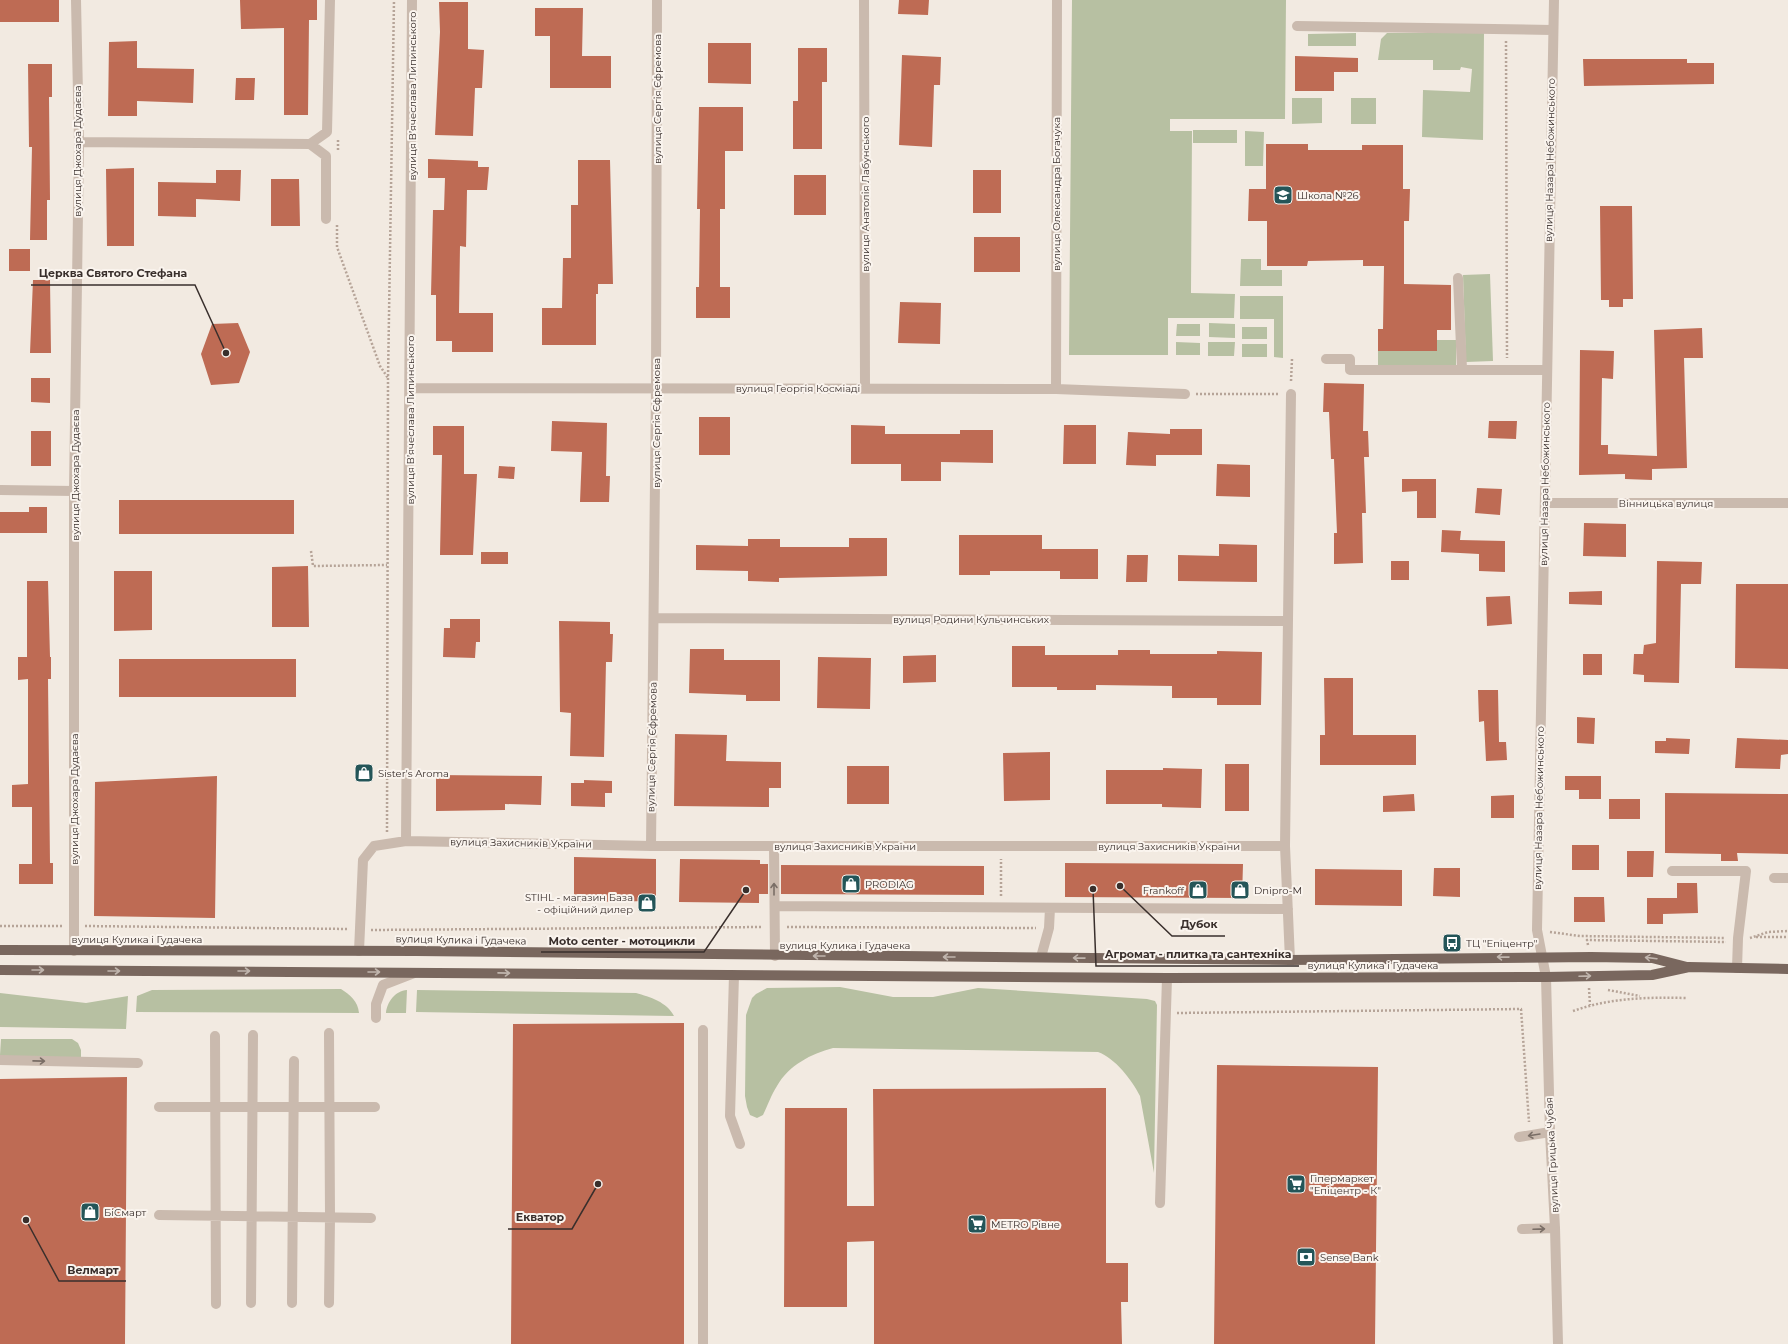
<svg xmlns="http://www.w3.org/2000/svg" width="1788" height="1344" font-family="Montserrat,sans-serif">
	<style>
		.green { fill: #b7c0a2 }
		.building { fill: #be6b54 }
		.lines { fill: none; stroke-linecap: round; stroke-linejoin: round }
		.path { stroke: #b6a498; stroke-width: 2.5; stroke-dasharray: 2 2; stroke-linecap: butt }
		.minor { stroke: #cabaae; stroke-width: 10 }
		.major { stroke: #79675e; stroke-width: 10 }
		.oneway { stroke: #7a6e66 }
		.oneway2 { stroke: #c0b5ad }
		.labels { text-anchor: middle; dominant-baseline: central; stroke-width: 4; stroke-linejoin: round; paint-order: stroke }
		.street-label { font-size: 10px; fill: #392f2c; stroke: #faf4ee }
		.poi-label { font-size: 10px; fill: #392f2c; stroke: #faf4ee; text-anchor: start }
		.leader { fill: none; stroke: #392f2c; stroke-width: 1.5 }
		.callout-dot { fill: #392f2c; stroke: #faf4ee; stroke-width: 1.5 }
		.callout-label { font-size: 11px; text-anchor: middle; font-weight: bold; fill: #392f2c; stroke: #faf4ee; stroke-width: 4; stroke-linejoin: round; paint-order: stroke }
	</style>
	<rect width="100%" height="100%" fill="#f2eae1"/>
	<path class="green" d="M1072,0H1286L1285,119H1170V131H1192L1191,293L1235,294L1234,318H1168V355H1069Z
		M1356,33V46H1308V34Z
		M1387,33H1484L1483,140L1422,137L1423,90L1470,92L1472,69L1461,67L1460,70H1433V60H1378L1381,39Z
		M1292,98H1322V123L1292,124Z
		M1351,98H1376V124H1351Z
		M1193,130H1237V143H1193Z
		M1245,131L1264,132L1263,166H1245Z
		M1241,259H1261V270H1282V286H1240Z
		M1490,274L1493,361L1466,362L1463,275Z
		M1240,296H1283V358L1274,357V319H1240Z
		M1209,323L1235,324V338L1209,337Z
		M1177,324H1200V336H1176Z
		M1242,327H1267V339H1242Z
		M1437,340H1456V365H1378V351H1437Z
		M1176,342L1200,343V355H1176Z
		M1208,342H1235L1234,356H1208Z
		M1242,344H1267V357H1242Z
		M840,987L893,997H933L978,988L1147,999L1155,1001L1157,1005L1154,1173L1140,1096C1132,1080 1115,1058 1098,1052L833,1048C811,1054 789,1065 777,1086C771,1095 768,1105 763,1115L757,1118L750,1115L747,1107L745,1096L746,1015L752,998L756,994L767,988Z
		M341,989C350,995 358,1001 359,1013L136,1012L137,996L152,990Z
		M407,990L406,1013H386C387,1002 395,991 407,990Z
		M417,990L636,993C650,997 667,1002 674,1016L416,1012Z
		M0,993L86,1003L128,996L126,1029L0,1027Z
		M72,1039L78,1043L81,1050V1057L8,1060L0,1055L1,1039Z"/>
	<path class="building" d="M0,0H59V22H0Z
		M240,0H317V20H309L308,115H284V28L241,29Z
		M899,0H929L928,15L898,14Z
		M439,2H468V49L484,50L482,88H475L473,136L435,135L440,32Z
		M535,8H583L582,56H611V88H550V36H535Z
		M137,41V68L194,69L193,103L137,101V116H108L109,42Z
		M708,43H751V84L708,83Z
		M798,48H827V82H822V149H793V101H798Z
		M902,55L941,57L940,85H934L932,147L899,145Z
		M1295,56L1358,58V72H1334V91H1295Z
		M1583,59H1687V63H1714V84L1584,86Z
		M28,64H52V97H49L50,200H47V240H30L32,147H29Z
		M236,78H255L254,100H235Z
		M699,107H743V151H725V209H720V287H730V318H696V287H699L700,209H697Z
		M1266,144H1308V150H1362V145H1403V189H1410L1409,221H1404V284L1451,285V330H1437V351H1378V329H1383L1384,266H1363V260L1308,261L1307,266H1267V221H1248L1249,189H1266Z
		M428,159L478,161V167H489L487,190H467L466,247L460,246L459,313H493V352H452V341H436V295H431L433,210H444L445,178H428Z
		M578,160H610L613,284H598V294H596V345H542V308H562L563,258H571V205H578Z
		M134,168V246H107L106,169Z
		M216,170H241L240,201L196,199V217L158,216V182L216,183Z
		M973,170H1001V213H973Z
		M794,175H826V215H794Z
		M271,179H299L300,226H271Z
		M1600,206H1632L1633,299H1623V307H1609V300H1601Z
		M974,237H1020V272H974Z
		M9,249H30V271H9Z
		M33,280H50L51,353H30Z
		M900,302L941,303L940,344L898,343Z
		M238,323L250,352L239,383L211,385L201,354L212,324Z
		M1702,328L1703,358H1684L1687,468L1652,469V480L1625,479V474L1579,475L1580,350L1614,351L1613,379L1602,378L1601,445H1608V454L1657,456L1654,330Z
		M31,378H50V403L31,402Z
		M1324,383L1364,384L1363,431H1368L1369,457H1364L1366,513H1362L1363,563L1334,564V533H1337L1334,459H1331L1329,412H1323Z
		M699,417H730V455H699Z
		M552,421L607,423L606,476H610L609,502H580L582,452L551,451Z
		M1489,421H1517L1516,439L1488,438Z
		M851,425L885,426V434H960V430H993V463L941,462V481H901V464H851Z
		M1064,425H1096V464H1063Z
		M433,426H464V474H477L473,555H440L442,455H433Z
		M1170,429H1202V455H1156V466L1126,465L1128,432L1170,434Z
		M31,431H51V466H31Z
		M1217,464L1250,465V497L1216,496Z
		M499,466L515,467L514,479L498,478Z
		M1402,479H1436V518H1417V491L1402,492Z
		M1477,488L1502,489L1500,515L1475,513Z
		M119,500H294V534H119Z
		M29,507H47V533H0V512H29Z
		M1584,523L1626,524V557L1583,556Z
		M1442,530L1461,531L1460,540L1505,541V572L1479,571V554L1441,552Z
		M959,535H1042V549H1098V579H1060V571H990V575H959Z
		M849,538H887V576L779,578V582L748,581V571L696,570V545L748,546V539H780V547H849Z
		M1219,544L1257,545V582L1178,581V555L1219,556Z
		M481,552H508V564H481Z
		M1127,555H1148L1147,582H1126Z
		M1391,561H1409V580H1391Z
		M1657,561L1702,562L1701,584H1681L1679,683L1644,682V675L1633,674L1634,654H1643L1644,645L1656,643Z
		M308,566L309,627H272V567Z
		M114,571H152V630L114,631Z
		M27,581H48L50,657H51V679H48L50,863H53V884H19V864H32V807H12V785L28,784V679L18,680V657H27Z
		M1736,584H1788V669L1735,668Z
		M1602,591V605L1569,604V592Z
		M1510,596L1512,624L1487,626L1486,597Z
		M450,619H480V642H476L475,658L443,657L444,628H450Z
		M559,621L610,622V634H613L612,662H606L604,757L570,756L571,713L560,712Z
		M1012,646H1045V655H1118V650H1150V654H1217V651L1262,652L1261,705H1217V698H1172V686L1096,685V690H1057V687H1012Z
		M690,649H724V660H780V701H746V695L689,693Z
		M1583,654H1602V675H1583Z
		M936,655V682L903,683V656Z
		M818,657L871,658L870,709L817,708Z
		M119,659H296V697H119Z
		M1324,678H1353V735H1416V765H1320V735H1325Z
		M1478,690H1498L1499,742H1506L1507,760L1486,761L1484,721L1479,722Z
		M1577,717L1595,718L1594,744L1577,743Z
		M675,734L727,735L726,761L781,762V788H769V807L674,806Z
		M1666,738L1690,739L1689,754L1655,753V741H1666Z
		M1737,738L1788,740V754L1781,755L1780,769L1735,768Z
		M1050,752V800L1004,801L1003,753Z
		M1225,764H1249V811H1225Z
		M847,766H889V804H847Z
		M1163,768L1202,769L1201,808L1162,807V804H1106V770H1163Z
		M436,775L542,776L541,805L505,804V810L436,811Z
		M217,776L215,918L94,916L95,782Z
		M1565,776H1601V799H1579V790H1565Z
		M584,780L612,781V793H605V807L571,806V783H584Z
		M1665,793L1788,794V854L1737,853L1738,861H1721V854L1665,853Z
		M1414,794L1415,811L1383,812V796Z
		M1514,795V818H1491V796Z
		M1609,799H1640V819H1609Z
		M1572,845H1599V870H1572Z
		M1627,851H1654L1653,877H1627Z
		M574,857L656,859V901L574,902Z
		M680,859L760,860V864H768V894H759V903L679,902Z
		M1065,863L1243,864L1242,898L1065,897Z
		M781,865L984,866V895L781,894Z
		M1434,868H1460V897L1433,896Z
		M1315,869L1402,870V906L1315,905Z
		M1677,883H1697L1698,913L1663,914V924H1647V898H1677Z
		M1574,897H1604L1605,922H1574Z
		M684,1023V1344H511L513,1024Z
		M1217,1065L1378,1067L1375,1344H1214Z
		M127,1077L125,1344H0V1079Z
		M1106,1088V1263H1128V1302H1121L1122,1344H874V1241L847,1242V1307H784L785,1108H847V1206H874L873,1089Z"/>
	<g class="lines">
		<path class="path" d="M1506,41L1507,358
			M338,150V139
			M337,225V247L380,366L388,378
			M1291,381L1292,359
			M1196,394H1279
			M311,551L313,566L387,565
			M387,832L388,378L394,0
			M1001,896V859
			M0,926H62
			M85,926L348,929
			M787,927L1036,928
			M371,930L762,927
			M1550,932L1580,936L1725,938
			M1756,937H1788
			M1750,938L1768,932L1788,931
			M1588,945L1587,940L1726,942
			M1589,988L1590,1005
			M1608,990L1640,996
			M1573,1011C1610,998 1646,997 1686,998
			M1177,1013L1521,1009L1529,1122"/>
		<path class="minor" d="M864,0L865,388
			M1554,0L1537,930L1546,977L1550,1132L1555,1228L1558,1344
			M1297,26L1552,30
			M79,142L310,144L327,132L330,0
			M310,144L326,156V219
			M1458,278L1462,369
			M1326,359H1350V370H1547
			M410,388L1056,389L1185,394
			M1056,389L1057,0
			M0,490L74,491
			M1545,503H1788
			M654,618L1287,621
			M406,841L412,0
			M651,846L656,389L657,0
			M774,846L775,956
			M1672,871H1746L1738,938L1737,968
			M1774,878H1788
			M775,906L1288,909
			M74,951V491L79,142L76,0
			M359,951L363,860L374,846L406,841L651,846H1285
			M1041,957L1049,928L1050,908
			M1290,960L1285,846L1291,394
			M734,975L730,1116L740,1144
			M376,1018V1004L383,985L414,973
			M215,1036L216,1304
			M0,1060L138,1063
			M159,1107H375
			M1519,1137L1550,1132
			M1160,1203L1167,978
			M159,1215L371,1218
			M1522,1229L1555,1228
			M251,1303L253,1035
			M292,1303L294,1061
			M329,1303L330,1217L329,1033
			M703,1344V1030"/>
		<path class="major" d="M0,950L416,951L1290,960L1591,957L1652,958L1687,967
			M0,970L1167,978L1546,977L1652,975L1689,967L1788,969"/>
	</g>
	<defs><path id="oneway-shaft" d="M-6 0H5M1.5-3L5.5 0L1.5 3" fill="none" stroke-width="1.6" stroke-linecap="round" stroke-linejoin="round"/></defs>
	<g class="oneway">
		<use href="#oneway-shaft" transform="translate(774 889) rotate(-90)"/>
		<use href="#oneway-shaft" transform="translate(39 1061) rotate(1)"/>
		<use href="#oneway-shaft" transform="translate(1534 1135) rotate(171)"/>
		<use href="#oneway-shaft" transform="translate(1539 1229) rotate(-2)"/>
	</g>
	<g class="oneway2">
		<use href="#oneway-shaft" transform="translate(819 956) rotate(-180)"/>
		<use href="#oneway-shaft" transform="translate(949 957) rotate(-180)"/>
		<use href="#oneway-shaft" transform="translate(1503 957) rotate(-179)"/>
		<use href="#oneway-shaft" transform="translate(1079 958) rotate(-179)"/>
		<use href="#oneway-shaft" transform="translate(1651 958) rotate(-173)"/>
		<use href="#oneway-shaft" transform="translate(38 970)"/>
		<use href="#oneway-shaft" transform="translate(114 971)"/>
		<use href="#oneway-shaft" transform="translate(244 971)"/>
		<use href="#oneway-shaft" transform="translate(374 972)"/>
		<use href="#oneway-shaft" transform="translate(504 973) rotate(1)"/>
		<use href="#oneway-shaft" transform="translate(1585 976) rotate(-2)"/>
	</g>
	<defs>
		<g id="school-square" transform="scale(1)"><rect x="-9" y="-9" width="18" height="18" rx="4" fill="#245558" stroke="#faf4ee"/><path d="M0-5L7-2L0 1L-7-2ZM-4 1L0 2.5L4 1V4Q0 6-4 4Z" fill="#fff"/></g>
		<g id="shop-square" transform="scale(1)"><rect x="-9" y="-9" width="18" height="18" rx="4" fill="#245558" stroke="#faf4ee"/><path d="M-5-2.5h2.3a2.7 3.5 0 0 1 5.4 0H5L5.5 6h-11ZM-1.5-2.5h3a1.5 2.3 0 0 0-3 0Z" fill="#fff"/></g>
		<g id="bus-square" transform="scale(1)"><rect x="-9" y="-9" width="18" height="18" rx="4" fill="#245558" stroke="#faf4ee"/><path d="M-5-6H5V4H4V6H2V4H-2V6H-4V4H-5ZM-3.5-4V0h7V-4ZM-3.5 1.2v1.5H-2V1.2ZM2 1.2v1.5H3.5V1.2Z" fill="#fff"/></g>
		<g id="supermarket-square" transform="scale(1)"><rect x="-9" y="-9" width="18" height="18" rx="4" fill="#245558" stroke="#faf4ee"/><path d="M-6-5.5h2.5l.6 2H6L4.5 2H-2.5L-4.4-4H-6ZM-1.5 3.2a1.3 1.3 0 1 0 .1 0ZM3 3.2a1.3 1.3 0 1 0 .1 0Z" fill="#fff"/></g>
		<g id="bank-square" transform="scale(1)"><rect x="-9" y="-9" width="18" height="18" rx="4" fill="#245558" stroke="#faf4ee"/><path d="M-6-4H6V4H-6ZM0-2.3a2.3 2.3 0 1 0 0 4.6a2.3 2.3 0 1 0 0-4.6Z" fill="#fff"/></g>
	</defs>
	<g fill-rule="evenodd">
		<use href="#school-square" x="1283" y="195"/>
		<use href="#shop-square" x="364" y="773"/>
		<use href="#shop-square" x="851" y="884"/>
		<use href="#shop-square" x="1198" y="890"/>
		<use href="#shop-square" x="1240" y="890"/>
		<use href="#shop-square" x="647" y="903"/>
		<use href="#bus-square" x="1452" y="943"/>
		<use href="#supermarket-square" x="1296" y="1184"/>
		<use href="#shop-square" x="90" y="1212"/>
		<use href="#supermarket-square" x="977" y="1224"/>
		<use href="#bank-square" x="1306" y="1257"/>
	</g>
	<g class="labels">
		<g class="street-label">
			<text transform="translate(412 96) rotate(-90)">вулиця Вʼячеслава Липинського</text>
			<text transform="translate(657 99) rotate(-90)">вулиця Сергія Єфремова</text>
			<text transform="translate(77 151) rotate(-90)">вулиця Джохара Дудаєва</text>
			<text transform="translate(1550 160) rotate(-89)">вулиця Назара Небожинського</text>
			<text transform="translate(865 194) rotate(-90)">вулиця Анатолія Лабунського</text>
			<text transform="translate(1056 194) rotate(-90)">вулиця Олександра Богачука</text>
			<text x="798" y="388">вулиця Георгія Косміаді</text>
			<text transform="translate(410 420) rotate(-90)">вулиця Вʼячеслава Липинського</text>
			<text transform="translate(656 423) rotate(-90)">вулиця Сергія Єфремова</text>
			<text transform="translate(75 475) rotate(-90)">вулиця Джохара Дудаєва</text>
			<text transform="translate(1545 484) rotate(-89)">вулиця Назара Небожинського</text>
			<text x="1666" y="503">Вінницька вулиця</text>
			<text x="971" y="619">вулиця Родини Кульчинських</text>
			<text transform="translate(652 747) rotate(-89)">вулиця Сергія Єфремова</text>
			<text transform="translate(74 799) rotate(-90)">вулиця Джохара Дудаєва</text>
			<text transform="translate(1539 808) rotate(-89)">вулиця Назара Небожинського</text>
			<text transform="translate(521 843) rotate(1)">вулиця Захисників України</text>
			<text x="845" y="846">вулиця Захисників України</text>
			<text x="1169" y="846">вулиця Захисників України</text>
			<text x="137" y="939">вулиця Кулика і Гудачека</text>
			<text transform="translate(461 940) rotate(1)">вулиця Кулика і Гудачека</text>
			<text x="845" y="945">вулиця Кулика і Гудачека</text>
			<text x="1373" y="965">вулиця Кулика і Гудачека</text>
			<text transform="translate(1552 1155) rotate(-93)">вулиця Грицька Чубая</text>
		</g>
		<g class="poi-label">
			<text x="1297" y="195">Школа №26</text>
			<text x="378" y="773">Sister's Aroma</text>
			<text x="865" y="884">PRODIAG</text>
			<text x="1184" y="890" text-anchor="end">Frankoff</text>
			<text x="1254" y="890">Dnipro-M</text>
			<text x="633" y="897" text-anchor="end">STIHL - магазин База<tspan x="633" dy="12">- офіційний дилер</tspan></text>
			<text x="1466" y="943">ТЦ "Епіцентр"</text>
			<text x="1310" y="1178">Гіпермаркет<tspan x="1310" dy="12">"Епіцентр - К"</tspan></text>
			<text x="104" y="1212">БіСмарт</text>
			<text x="991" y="1224">METRO Рівне</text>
			<text x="1320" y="1257">Sense Bank</text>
		</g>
	</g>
	<path class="leader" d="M226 353L195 285H31M1120 886L1172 936H1225M746 890L704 952H541M1093 889L1096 966H1299M598 1184L572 1229H508M26 1220L59 1281H126"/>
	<g class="callout-dot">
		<circle cx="226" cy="353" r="4"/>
		<circle cx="1120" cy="886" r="4"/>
		<circle cx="746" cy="890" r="4"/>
		<circle cx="1093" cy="889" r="4"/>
		<circle cx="598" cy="1184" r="4"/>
		<circle cx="26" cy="1220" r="4"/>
	</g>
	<g class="callout-label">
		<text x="113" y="277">Церква Святого Стефана</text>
		<text x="1199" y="928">Дубок</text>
		<text x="622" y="945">Moto center - мотоцикли</text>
		<text x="1198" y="958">Агромат - плитка та сантехніка</text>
		<text x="540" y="1221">Екватор</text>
		<text x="93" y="1274">Велмарт</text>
	</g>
</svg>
